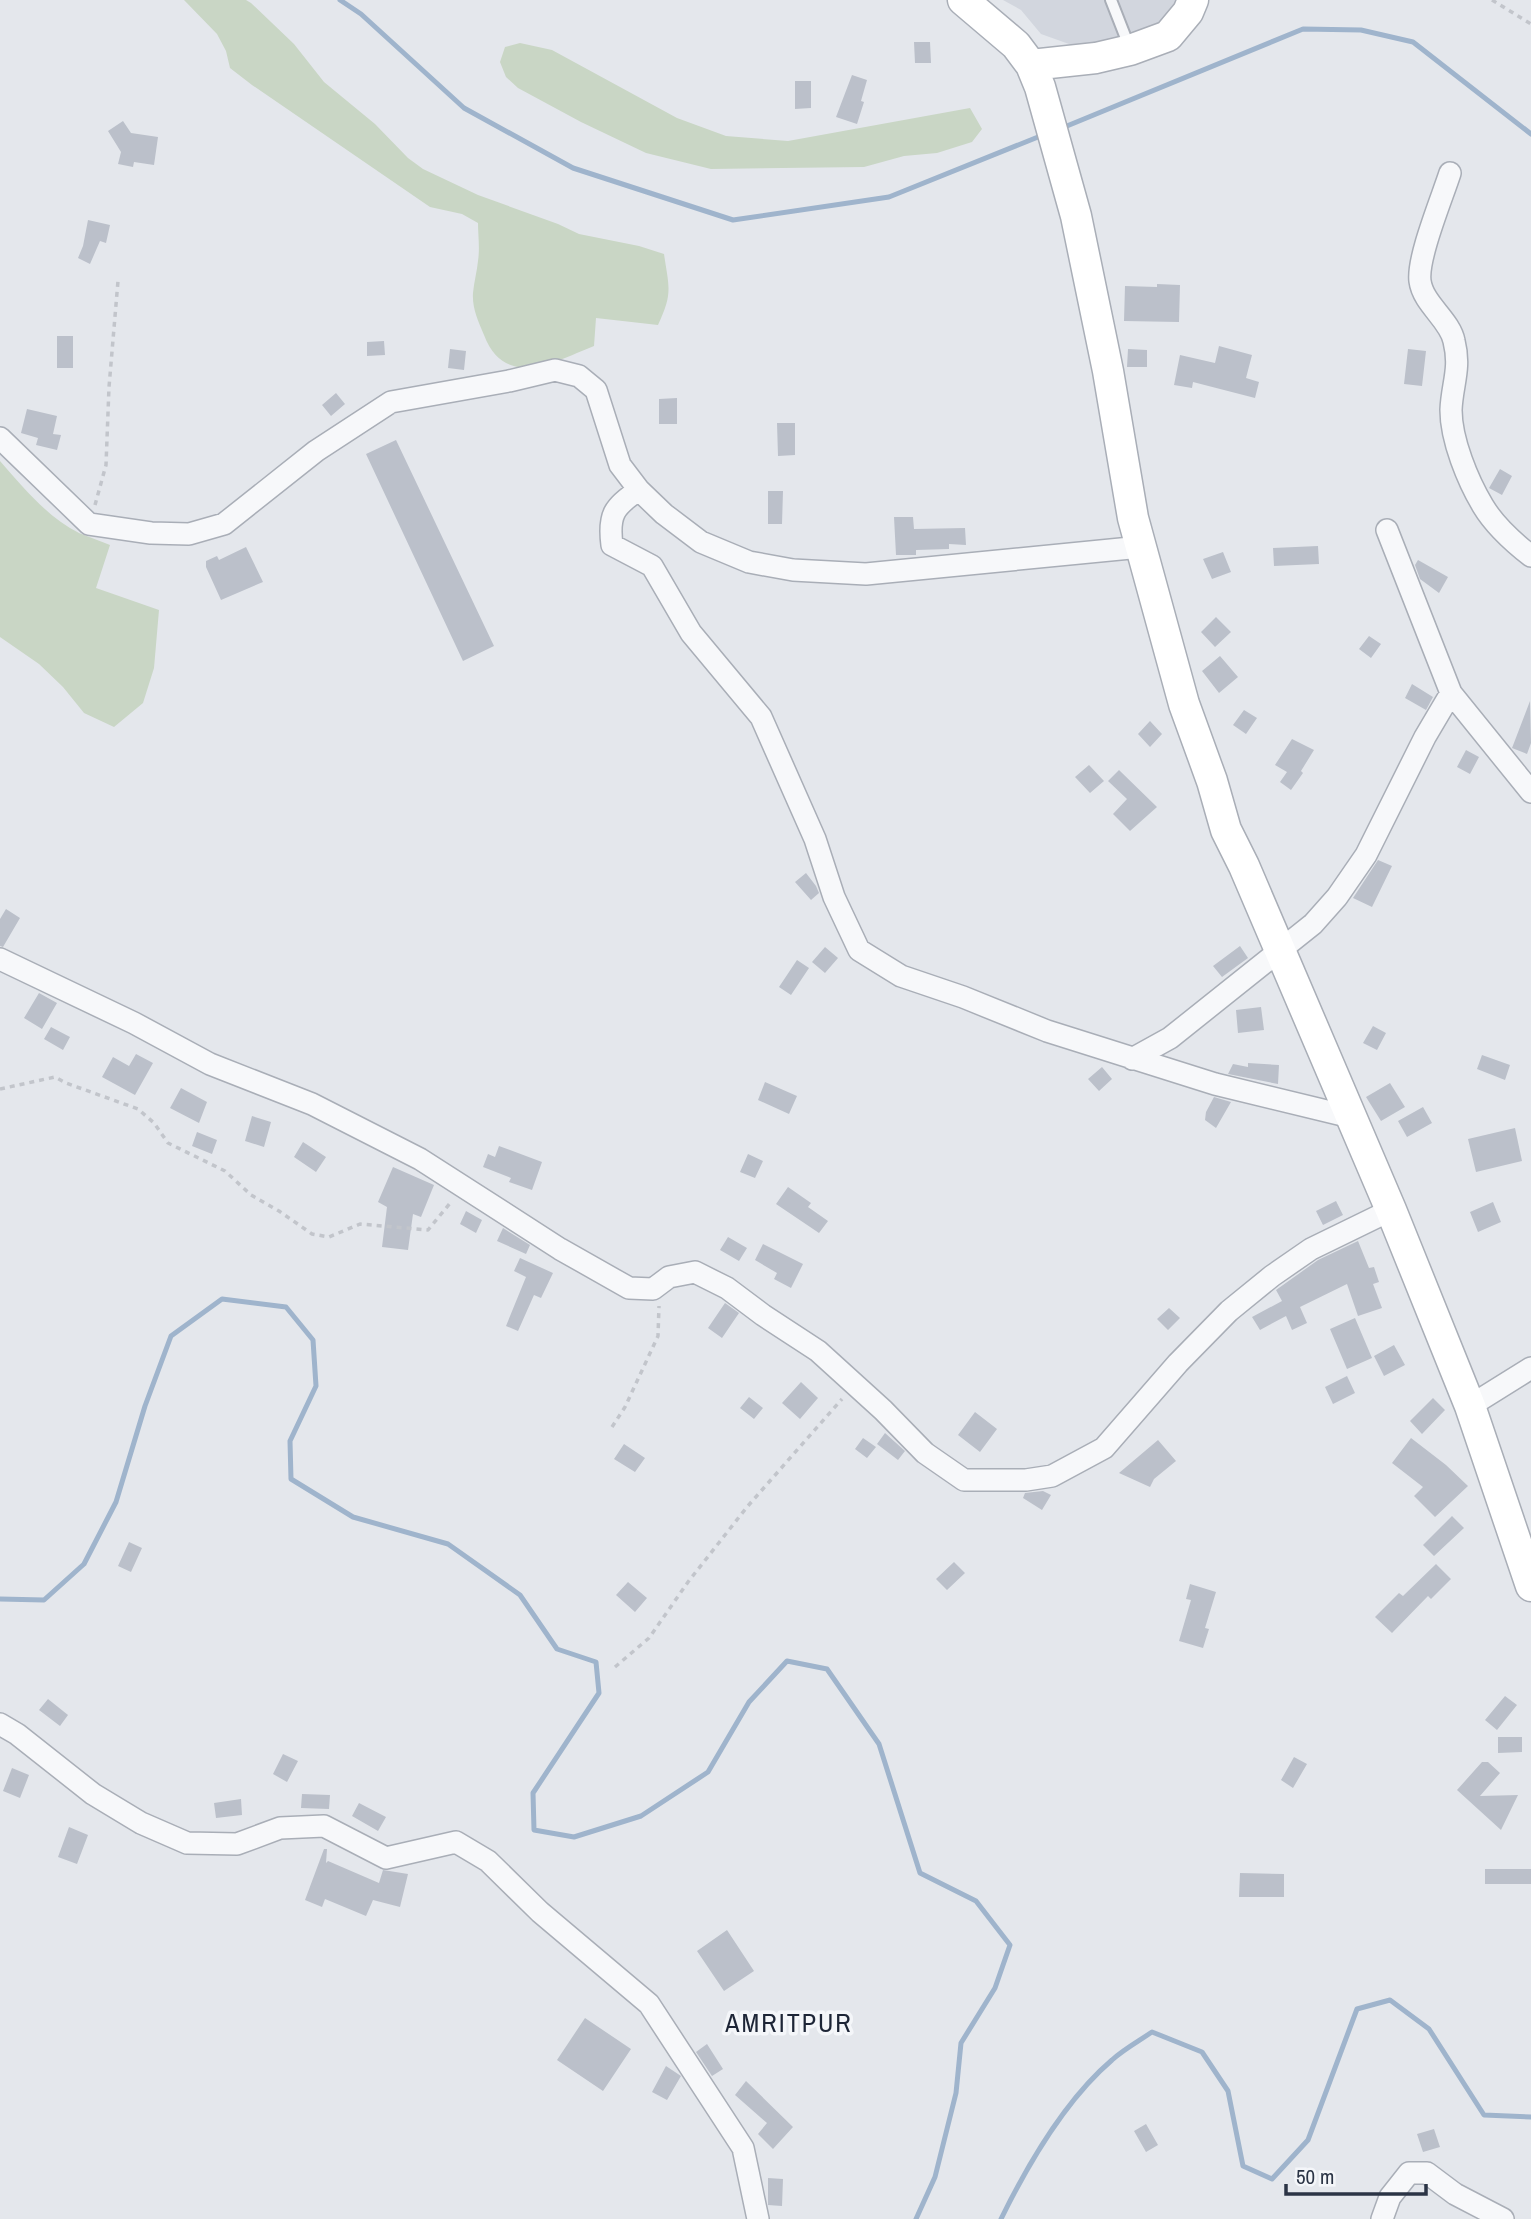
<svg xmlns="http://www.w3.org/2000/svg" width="1531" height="2219" font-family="'Archivo Narrow',sans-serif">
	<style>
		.built { fill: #d2d6de }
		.green { fill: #c9d6c5 }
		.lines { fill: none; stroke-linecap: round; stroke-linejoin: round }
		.stream { stroke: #9fb4cc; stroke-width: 5 }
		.building { fill: #bbc0ca }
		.lane-casing { stroke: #a9aeb7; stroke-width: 14 }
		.street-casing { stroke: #a9aeb7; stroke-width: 24 }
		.secondary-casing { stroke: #a9aeb7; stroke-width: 33 }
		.path { stroke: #c2c5cb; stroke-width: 3.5; stroke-dasharray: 5 5; stroke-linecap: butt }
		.lane { stroke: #f7f8fa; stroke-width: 10 }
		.street { stroke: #f7f8fa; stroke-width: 21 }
		.secondary { stroke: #fff; stroke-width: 30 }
		.labels { text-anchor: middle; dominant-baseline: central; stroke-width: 7; stroke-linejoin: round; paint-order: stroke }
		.neighbourhood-label { font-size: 26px; letter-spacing: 2px; fill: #1d2536; stroke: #f4f6f9 }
	</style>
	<rect width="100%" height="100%" fill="#e4e7ec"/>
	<path class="built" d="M1003,0H1180L1176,7L1158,24L1133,35L1093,44H1069L1041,34L1021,10Z"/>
	<path class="green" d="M184,0H246L251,3L294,44L324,82L375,124L408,158L423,169L478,195L558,224L579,234L639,246L664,254C669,288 673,293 658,325L596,318L594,346C554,362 505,390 484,335C478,321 472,308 473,293C474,282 477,271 478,261C480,248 478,235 478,223L462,214L430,207L252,85L230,68L226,51L217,34Z
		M520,43L552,50L677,118L726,136L788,141L970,108L982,129L972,142L937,153L904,156L864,167L711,169L646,153L581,122L518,88L506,77L500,62L505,47Z
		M0,461C23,487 47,517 79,533C89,537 100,541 110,545L96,588L159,610L154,668L143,703L114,727L84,713L63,687L39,664L0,637Z"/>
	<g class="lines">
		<path class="stream" d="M340,0L361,14L464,108L573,168L733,220L889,197L1043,135
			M1062,128L1303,29L1361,30L1413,42L1531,134
			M0,1599L44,1600L84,1564L116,1502L145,1406L171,1336L222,1299L286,1307L313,1340L316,1386L290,1441L291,1479L353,1517L448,1544L520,1595L557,1649L596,1662L599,1693L533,1793L534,1830L574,1837L641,1816L708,1772L749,1702L787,1661L827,1669L879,1744L920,1873L976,1901L1010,1945L995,1988L961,2043L956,2093L935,2177L916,2219
			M1001,2219C1028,2164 1065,2100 1112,2060C1124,2049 1139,2041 1152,2032L1202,2052L1228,2091L1243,2166L1272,2179L1308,2140L1357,2009L1390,2000L1429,2029L1484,2115L1531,2117"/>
	</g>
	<path class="building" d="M914,42H930L931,63H915Z
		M852,75L867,80L861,101L864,102L857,124L836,117Z
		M795,81H811V108L795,109Z
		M123,121L131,133L158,137L154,165L134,162L133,167L118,164L121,152L108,131Z
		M88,220L110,225L106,243L100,241L90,264L78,258L83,246Z
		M1157,284L1180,285L1179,322L1124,321L1125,286L1157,287Z
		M57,336H73V368H57Z
		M384,341L385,355L367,356V342Z
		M1219,346L1252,355L1246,378L1259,382L1255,398L1193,382L1192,388L1174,385L1180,355L1215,363Z
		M450,349L466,351L464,370L448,368Z
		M1128,349L1147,350V367H1127Z
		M1408,349L1426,351L1422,386L1404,384Z
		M336,393L345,404L331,416L322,405Z
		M677,398V424H659V399Z
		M27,409L57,416L53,434L61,435L57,450L36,445L38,438L21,433Z
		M777,423H795V455L778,456Z
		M396,440L494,646L463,661L366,454Z
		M1500,469L1512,476L1502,495L1489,488Z
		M768,491H783L782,524H768Z
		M894,517H913L914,529L965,528L966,545L949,544V549L916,550V555H896Z
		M1318,546L1319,564L1274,566L1273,548Z
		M246,547L263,582L221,600L206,567V561L217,556L219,560Z
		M1223,552L1231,572L1212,579L1203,559Z
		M1418,560L1448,577L1439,593L1420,579L1415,565Z
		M1216,617L1231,632L1215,647L1201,632Z
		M1369,636L1381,644L1371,658L1359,649Z
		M1220,656L1238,677L1219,693L1202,671Z
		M1412,684L1433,697L1426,710L1405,698Z
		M1530,701L1531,743L1527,754L1512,748Z
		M1244,710L1257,718L1246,734L1233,725Z
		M1150,721L1162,734L1150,747L1138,734Z
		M1292,739L1314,750L1301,771L1303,773L1291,790L1280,782L1287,772L1275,765Z
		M1466,750L1479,757L1470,774L1457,767Z
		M1089,765L1104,781L1090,793L1075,777Z
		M1119,770L1157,807L1130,831L1113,814L1127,799L1108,781Z
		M1378,860L1392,866L1372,907L1353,898Z
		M806,873L816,886L819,893L811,900L795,882Z
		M6,909L20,918L3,947L0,946V919Z
		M1240,946L1248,958L1222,977L1213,966Z
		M825,947L838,958L825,973L812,962Z
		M797,960L809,968L791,995L779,987Z
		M39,993L57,1003L42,1029L24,1018Z
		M1261,1007L1264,1030L1238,1033L1236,1010Z
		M1373,1026L1386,1033L1377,1050L1363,1043Z
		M51,1027L70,1037L63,1050L44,1039Z
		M136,1054L153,1063L135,1095L102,1077L113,1057L129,1066Z
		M1482,1055L1510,1065L1505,1080L1477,1069Z
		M1248,1063L1279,1065L1278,1084L1228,1074L1233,1064L1248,1067Z
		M1102,1067L1112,1079L1099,1091L1088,1079Z
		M765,1082L797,1096L789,1114L758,1100Z
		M1390,1083L1405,1107L1381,1121L1366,1097Z
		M181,1088L207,1102L199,1123L170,1108Z
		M1214,1097L1231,1102L1216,1128L1205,1120L1206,1112Z
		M1423,1107L1432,1123L1407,1137L1398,1121Z
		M252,1116L271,1122L264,1147L245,1141Z
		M1515,1128L1522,1161L1476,1172L1468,1139Z
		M197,1132L217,1140L212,1154L192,1146Z
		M303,1142L326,1157L316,1172L294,1157Z
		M499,1146L542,1162L532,1190L509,1182L511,1178L483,1167L488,1154L495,1157Z
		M748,1154L763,1161L755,1178L740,1172Z
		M393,1167L434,1185L421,1217L413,1214L408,1250L382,1247L387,1207L378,1202Z
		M788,1187L811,1203L808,1207L828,1221L819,1233L776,1204Z
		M1336,1201L1343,1215L1323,1225L1316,1211Z
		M1493,1202L1501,1222L1478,1232L1470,1212Z
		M466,1211L482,1220L476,1233L460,1224Z
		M503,1228L530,1245L526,1254L497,1241Z
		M728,1237L747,1248L739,1261L720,1250Z
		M1358,1241L1369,1268L1374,1267L1379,1282L1373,1284L1382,1308L1358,1316L1347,1284L1300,1307L1307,1323L1292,1330L1286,1316L1260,1330L1252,1317L1282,1301L1276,1290L1318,1260Z
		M763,1244L803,1264L791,1288L774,1279L777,1273L755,1260Z
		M520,1258L553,1273L541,1298L534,1295L518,1331L506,1326L526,1277L514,1271Z
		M725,1303L739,1313L722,1338L708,1328Z
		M1169,1308L1180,1318L1168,1330L1157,1319Z
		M1355,1318L1372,1358L1347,1369L1330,1329Z
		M1394,1345L1405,1365L1384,1376L1374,1356Z
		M1347,1376L1355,1393L1333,1404L1325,1387Z
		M801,1382L818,1398L800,1419L782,1403Z
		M749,1397L763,1408L754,1419L740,1408Z
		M1433,1398L1445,1410L1422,1434L1410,1421Z
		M975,1412L997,1429L980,1452L958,1435Z
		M885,1433L905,1451L898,1460L877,1444Z
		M863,1438L876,1447L867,1458L855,1449Z
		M1411,1438L1446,1465L1468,1486L1435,1517L1414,1496L1423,1487L1392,1463Z
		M1158,1440L1176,1461L1154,1479L1150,1487L1119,1473Z
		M624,1444L645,1458L635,1472L614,1459Z
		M1043,1491L1051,1495L1042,1510L1023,1498L1025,1493Z
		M1452,1516L1464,1528L1434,1556L1423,1545Z
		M129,1542L142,1548L131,1572L118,1566Z
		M954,1562L965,1573L947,1590L936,1579Z
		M1436,1564L1451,1579L1431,1599L1428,1596L1392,1633L1375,1617L1399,1593L1403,1596Z
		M628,1582L647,1598L635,1612L616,1595Z
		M1190,1584L1216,1592L1205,1628L1209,1629L1203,1648L1179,1641L1191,1600L1186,1599Z
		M1505,1696L1517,1705L1497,1730L1485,1720Z
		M48,1699L68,1715L60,1726L39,1710Z
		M1498,1737H1522V1752L1498,1753Z
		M283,1754L298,1761L287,1782L273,1774Z
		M1294,1757L1307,1764L1293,1788L1281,1780Z
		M1482,1762H1488L1500,1773L1480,1796L1518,1795L1501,1830L1457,1790Z
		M12,1768L29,1775L20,1798L3,1791Z
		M302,1794L330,1795L329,1809L301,1808Z
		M241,1799L242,1815L216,1818L214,1803Z
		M359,1803L386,1817L378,1831L352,1816Z
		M69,1827L88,1835L77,1864L58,1857Z
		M324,1849H327L326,1863L328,1861L379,1883L383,1870L408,1874L400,1907L373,1900L366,1916L325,1899L322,1907L305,1900Z
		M1485,1869H1531V1884H1485Z
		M1240,1873L1284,1874V1897H1239Z
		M727,1930L754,1971L724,1991L697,1951Z
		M585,2018L631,2049L603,2091L557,2060Z
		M707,2044L723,2069L712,2076L696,2052Z
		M666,2066L681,2076L667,2100L652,2092Z
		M746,2081L793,2127L773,2149L758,2134L767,2123L735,2095Z
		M1146,2124L1158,2145L1146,2152L1134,2131Z
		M1434,2129L1440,2147L1423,2152L1417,2134Z
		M768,2178L783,2179L782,2206L768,2205Z"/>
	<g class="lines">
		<g class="lane-casing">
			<path id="lane" d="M1111,0L1129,46"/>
		</g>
		<g class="street-casing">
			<path id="street" d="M1450,173C1442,198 1417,258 1420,281C1423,304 1450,320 1454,341C1461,369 1452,384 1451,410C1451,440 1468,481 1483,506C1495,526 1513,542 1531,556
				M0,438L89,524L151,533L189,534L224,524L316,451L391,402L509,381L555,370L579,376L596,390L620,465L639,490L664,514L701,542L749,562L793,570L866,574L1141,547
				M639,490C614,506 608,515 612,545L652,566L691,633L761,717L815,839L834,897L859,950L901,976L963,997L1047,1031L1215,1084L1351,1117
				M1387,530L1451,693L1531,792
				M0,959L134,1023L210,1064L312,1104L420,1159L560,1249L629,1288L653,1289L669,1277L695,1272L727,1288L763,1315L818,1351L883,1410L925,1453L964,1480H1026L1052,1476L1104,1448L1178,1363L1229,1311L1272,1276L1311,1249L1391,1210
				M1132,1059L1170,1038L1313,924L1337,897L1366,855L1425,737L1451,693
				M1470,1406L1531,1368
				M0,1724L17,1734L93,1794L141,1823L187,1843L237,1844L280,1828L324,1826L386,1858L456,1842L488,1861L540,1912L649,2004L743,2148L758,2219
				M1382,2219L1390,2197L1409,2173H1427L1455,2194L1503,2219"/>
		</g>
		<g class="secondary-casing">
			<path id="secondary" d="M963,0L1016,45L1031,65L1040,87L1076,216L1108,371L1133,518L1184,704L1212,781L1226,830L1244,866L1391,1210L1470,1406L1531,1586
				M1031,65L1096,58L1130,50L1168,36L1188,12L1193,0"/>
		</g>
		<path class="path" d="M1492,0L1531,24
			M95,505L106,465L109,387L118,281
			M0,1089L55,1077L66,1083L138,1109L154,1123L168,1143L225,1171L251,1195L279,1211L312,1234L329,1237L360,1224L428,1230L451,1202
			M612,1427L625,1407L658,1336L659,1306
			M615,1667L649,1638L688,1582L747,1507L842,1399"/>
		<use href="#lane" class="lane"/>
		<use href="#street" class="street"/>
		<use href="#secondary" class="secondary"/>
	</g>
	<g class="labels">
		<g class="neighbourhood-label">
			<text x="789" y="2022">AMRITPUR</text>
		</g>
	</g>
	<path d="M1286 2184v10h140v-10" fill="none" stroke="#2b3445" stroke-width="3.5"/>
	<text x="1296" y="2184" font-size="21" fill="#2b3445" stroke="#f4f6f9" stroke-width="5" paint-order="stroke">50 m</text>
</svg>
